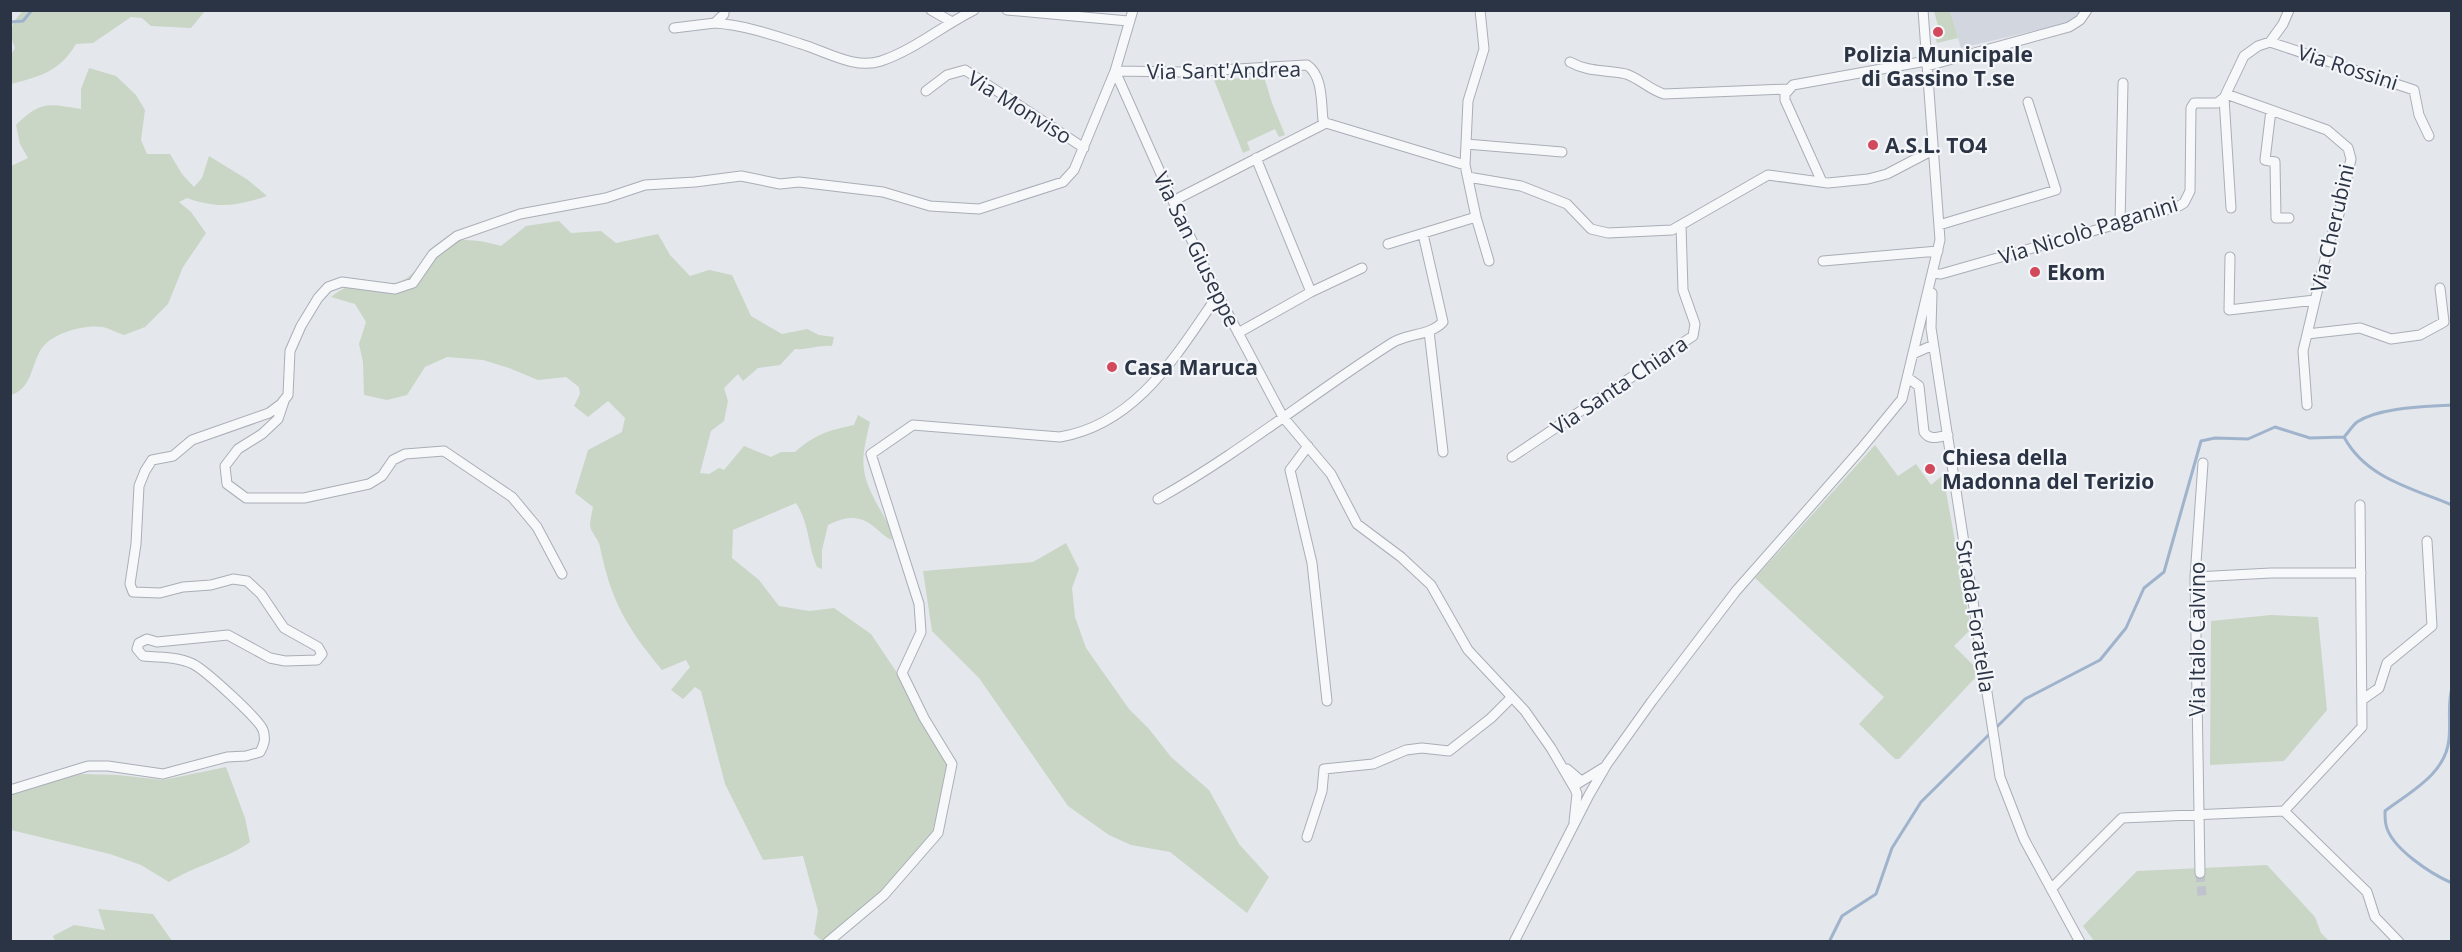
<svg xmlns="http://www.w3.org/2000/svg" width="2462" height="952" font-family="'Open Sans',sans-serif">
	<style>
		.built { fill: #d2d6de }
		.green { fill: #c9d6c5 }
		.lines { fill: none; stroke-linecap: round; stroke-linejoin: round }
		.stream { stroke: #9fb4cc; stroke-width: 3 }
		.minor-tunnel { stroke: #bfc3cb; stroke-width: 9; stroke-dasharray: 9 4.5; stroke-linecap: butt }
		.minor-casing { stroke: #a9aeb7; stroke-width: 11 }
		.minor { stroke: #f7f8fa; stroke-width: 9 }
		.poi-dot { fill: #d1495b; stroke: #f4f6f9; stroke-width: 2 }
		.labels { text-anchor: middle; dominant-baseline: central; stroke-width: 4.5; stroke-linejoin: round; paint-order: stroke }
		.poi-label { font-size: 21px; font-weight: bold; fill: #2b3445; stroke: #f4f6f9; text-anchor: start }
		.street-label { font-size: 21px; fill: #2b3445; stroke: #f4f6f9 }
	</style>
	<rect width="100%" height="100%" fill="#e4e7ec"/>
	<path class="built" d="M1950,11H2087L2080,20L1961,48Z"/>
	<path class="green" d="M23,11V10L205,11L191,28L151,26L142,18L131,17L93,43L76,44C59,72 41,76 11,84V55L15,48C8,31 11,23 23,11Z
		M1934,11H1950L1958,38L1937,43L1933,29L1938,26Z
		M89,68L116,76L136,95L145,110L141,140L147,154H170L182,174L194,187L202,178L209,156L248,180L267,196C237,206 217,209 187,198L179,202L191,212L206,233L183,267L168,304L145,327L124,335C118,333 110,329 103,327C84,324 50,333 40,351C31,367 31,389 11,395V166L28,158L20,144L16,125C41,100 49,104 81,109V89Z
		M1258,70H1262L1272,103L1285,135L1279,137L1275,129L1247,142L1250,150L1243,153L1212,75L1225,72L1226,79L1258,77Z
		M559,221L571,233L601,231L616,243L658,234L670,255L690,276L709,270L732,275L751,316L782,334L807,329L819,335L834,337L832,346C818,345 809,350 795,349L780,365L758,368L743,381L738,374L724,388L728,401L724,421L711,431L700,473L709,474L719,468L724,470L744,446L771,457L781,452H795C814,435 829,430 854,425L858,415L870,422C861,460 859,471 878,506C885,518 891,527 892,540C884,537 880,531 873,526C858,514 843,517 828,525L822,550V569L817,567C808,547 809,522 796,503L733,530L732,558L759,580L779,606L809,611L834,608L871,634L946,746L948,767L932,834L904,879L822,941L814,934L818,911L803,856L763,860L725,784L701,691L695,687L683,699L671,690L690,667L686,660L662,670C627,628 611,601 600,547C599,539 591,533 590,526C590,520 592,513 593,507L575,493L588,450L622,432L625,418L608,401L588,417L574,406L580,394L579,387L566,377L538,380L509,368L483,360L447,357L425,367L407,395L387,400L364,395L363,362L359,344L366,322L355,304L331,297C346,285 358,282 378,283C384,283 391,284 397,283C412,278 418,267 427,255C444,234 478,239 501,246L526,226Z
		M1875,445L1898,476L1916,464L1931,485L1943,475L1971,629L1954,646L1975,667V678L1899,759H1895L1859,724L1884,697L1755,578Z
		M1066,543L1079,569L1072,588L1075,617L1086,648L1129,709L1149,729L1171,757L1209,790L1239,844L1269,877L1247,913L1170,852L1131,845L1109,835L1068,806L979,678L932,631L923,571L1033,562Z
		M2271,615L2318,617L2327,710L2284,761L2210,765L2211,621Z
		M226,767L245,818L250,842C225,860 194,866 169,882L141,865L110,854L11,830V791L81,774L118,775L163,780Z
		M2267,865L2315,917L2321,933L2329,941H2094L2083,926L2137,871Z
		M98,909L153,914L172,941H55L53,936L74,925L105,930Z"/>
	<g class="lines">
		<path class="stream" d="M10,22L23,21L32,10
			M2452,405C2425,407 2380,407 2357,422C2352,426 2348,433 2344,437C2366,478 2411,488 2452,505
			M2452,688C2447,705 2451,721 2449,739C2446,774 2410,792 2385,811C2385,815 2385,821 2386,825C2391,848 2431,874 2452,883
			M1829,942L1842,916L1876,894L1892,848L1921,802L2025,699L2100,660L2126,628L2144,588L2164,572L2201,441L2215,438L2248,439L2275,427L2310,438L2344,437"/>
		<path class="minor-tunnel" d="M2200,873L2202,896"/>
		<g class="minor-casing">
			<path id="minor" d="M931,10L952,22
				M1007,10L1128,21
				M1133,10L1115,71L1173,201L1218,295L1283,417L1331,474L1357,524L1401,557L1431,585L1468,650L1525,711L1551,748L1575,789L1577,794L1574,822
				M1480,10L1484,49L1468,101L1465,165L1476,217L1489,261
				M715,23C744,25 773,35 801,44C825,51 855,70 881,61C914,50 942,26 974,10
				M674,28L715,23L724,14V10
				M2270,42L2414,90L2419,115L2429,136
				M1570,62C1590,73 1604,69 1626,74C1639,78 1650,90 1664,94L1788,89
				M1927,66L2069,27L2080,20L2087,10
				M926,91L947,75L965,70L1084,148
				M2226,94L2327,130L2348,148L2351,159L2337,223L2329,242L2303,351L2307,405
				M2271,110L2265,160L2275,162L2276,218H2289
				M1466,144L1562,152
				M1256,158L1311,292
				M1468,177L1521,186L1567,204L1591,229L1608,233L1672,230L1768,175L1828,183L1868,179L1887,174L1933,150
				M1822,182L1785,100V94L1793,85L1926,61
				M1173,201L1326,123L1465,165
				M2231,208L2224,98L2244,56L2258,46L2270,42L2283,24L2289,10
				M2120,223L2123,83
				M1939,225L2056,190L2028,102
				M1388,244L1476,217
				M2230,257L2229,310L2315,300
				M1823,261L1938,251
				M1933,273L1941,274L2177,207L2184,203L2190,191L2191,108L2194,103H2217L2224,98
				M1932,293L1931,328L2000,777L2024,839L2080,942
				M1429,331L1443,452
				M1238,333L1311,292L1362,268
				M2307,334L2360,328L2391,339L2420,335L2444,322L2440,288
				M1913,354L1933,345
				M1908,378L1919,386L1924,432C1930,441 1938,437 1948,435
				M284,401L278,419L262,434L238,449L225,466L227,484L246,498H304L369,484L382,476L393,460L405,454L444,451L512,497L537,527L562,574
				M1308,446L1290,470L1312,563L1327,701
				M1512,457L1693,336L1695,324L1683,290L1681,225
				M1158,499C1240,453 1313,393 1392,343C1408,333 1430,336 1443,322L1423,234
				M2195,577L2271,573H2361
				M2362,700L2379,688L2387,663L2432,626L2427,541
				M1567,769L1581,781
				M1577,784L1603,768
				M10,790L88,766H108L163,774L227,757L246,756L260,752C264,745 266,739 263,730C259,719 205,670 193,664C179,657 159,657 143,656L137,649L139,643L147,639L157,642L228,635L270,658L285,661L317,660L322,654L318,647L284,628L261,594L247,581L233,579L211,585L183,587L160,593L133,592L130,584L136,544L139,486L145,471L152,460L173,456L192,440L269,413L281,404L288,395L290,351L301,326L318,298L328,287L342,282L395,289L413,283L433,254L457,236L520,214L606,198L645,185L695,182L741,176L780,184L799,182L883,192L930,206L979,209L1063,182L1074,170L1115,71L1185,72L1307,65C1323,76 1321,102 1323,120L1326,123
				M2284,811L2367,892L2375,917L2399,942
				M1307,837L1322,791L1324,769L1373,764L1406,750L1422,748L1449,751L1491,718L1512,697
				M2200,873L2195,577L2203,463
				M2051,889L2122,818L2284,811L2362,727L2360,505
				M828,942L884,895L938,833L952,764L924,718L902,673L921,632L919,604L871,454L913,425L1060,437C1137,424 1177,354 1218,295
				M1514,942L1589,795L1607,764L1652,701L1736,591L1861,449L1902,399L1940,240L1923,10"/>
		</g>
		<use href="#minor" class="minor"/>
	</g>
	<g class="poi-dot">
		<circle cx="1938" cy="32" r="6"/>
		<circle cx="1873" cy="145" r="6"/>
		<circle cx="2035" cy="272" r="6"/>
		<circle cx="1112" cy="367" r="6"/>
		<circle cx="1930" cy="469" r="6"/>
	</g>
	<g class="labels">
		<g class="poi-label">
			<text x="1938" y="54" text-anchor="middle">Polizia Municipale<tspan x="1938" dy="24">di Gassino T.se</tspan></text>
			<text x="1885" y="145">A.S.L. TO4</text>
			<text x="2047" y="272">Ekom</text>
			<text x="1124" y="367">Casa Maruca</text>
			<text x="1942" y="457">Chiesa della<tspan x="1942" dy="24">Madonna del Terizio</tspan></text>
		</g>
		<g class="street-label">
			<text transform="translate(2348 67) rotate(18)">Via Rossini</text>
			<text transform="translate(1224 70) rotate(-1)">Via Sant'Andrea</text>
			<text transform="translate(1020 107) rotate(32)">Via Monviso</text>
			<text transform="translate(2332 228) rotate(-77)">Via Cherubini</text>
			<text transform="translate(2088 230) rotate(-17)">Via Nicolò Paganini</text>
			<text transform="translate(1197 249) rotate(64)">Via San Giuseppe</text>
			<text transform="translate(1619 385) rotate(-34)">Via Santa Chiara</text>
			<text transform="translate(1976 616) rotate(81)">Strada Foratella</text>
			<text transform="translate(2197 639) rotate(-90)">Via Italo Calvino</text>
		</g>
	</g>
	<rect width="2462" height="952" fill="none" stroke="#2b3445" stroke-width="24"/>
</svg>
